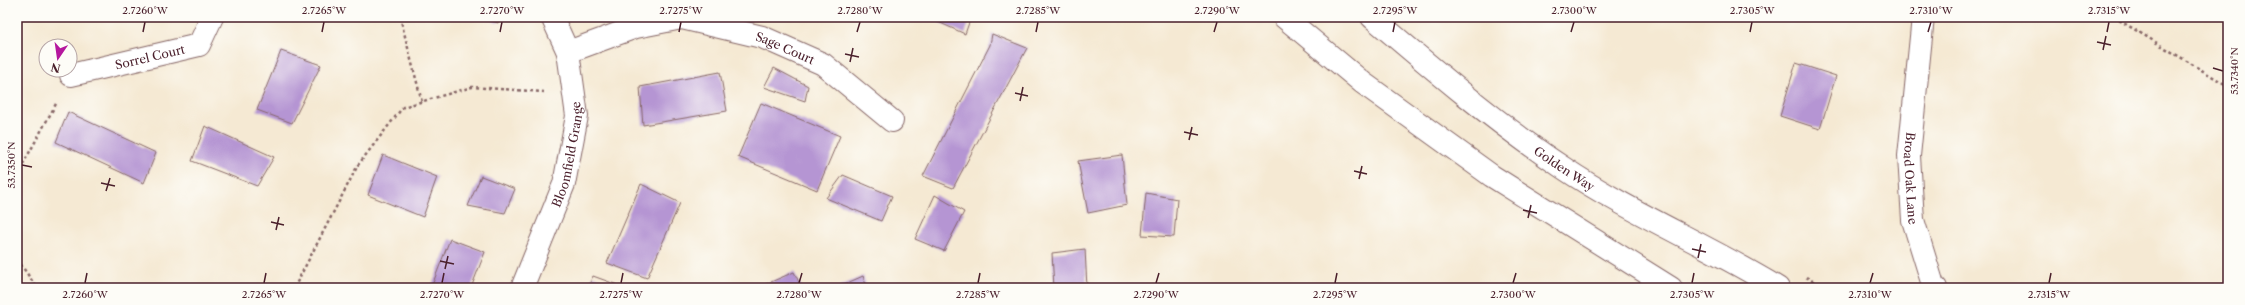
<svg xmlns="http://www.w3.org/2000/svg" width="2245" height="305" font-family="'Libre Caslon Text',serif">
	<style>
		.building { fill: #b595d3 }
		.lines { fill: none; stroke-linecap: round; stroke-linejoin: round }
		.minor-casing { stroke: #866666; stroke-width: 24 }
		.trunk-casing { stroke: #866666; stroke-width: 24 }
		.path { stroke: #866666; stroke-width: 2.5; stroke-dasharray: 3 3; stroke-linecap: butt }
		.minor { stroke: #fff; stroke-width: 22 }
		.trunk { stroke: #fff; stroke-width: 22 }
		.ticks { fill: none; stroke: #4a1f2b; stroke-width: 1.5 }
		.labels { text-anchor: middle; dominant-baseline: central; stroke-width: 3; stroke-linejoin: round; paint-order: stroke }
		.street-label { font-size: 12px; fill: #4a1f2b; stroke: #fdfcf7 }
		.neatline { fill: none; stroke: #4a1f2b; stroke-width: 1.5 }
		.ticks-label { font-size: 10px; text-anchor: middle; fill: #4a1f2b }
	</style>
	<rect width="100%" height="100%" fill="#fdfcf7"/>
	<filter id="ink" filterUnits="userSpaceOnUse"><feTurbulence type="fractalNoise" baseFrequency=".025" numOctaves="2"/><feDisplacementMap in="SourceGraphic" scale="8" xChannelSelector="R" yChannelSelector="G"/><feConvolveMatrix kernelMatrix="1 2 1 2 8 2 1 2 1" color-interpolation-filters="sRGB"/></filter>
	<filter id="wash" filterUnits="userSpaceOnUse"><feTurbulence type="fractalNoise" baseFrequency=".012" numOctaves="4" result="noise"/><feDisplacementMap in="SourceGraphic" scale="16" xChannelSelector="R" yChannelSelector="G"/><feGaussianBlur stdDeviation="0.9" result="paint"/><feColorMatrix in="noise" values="0 0 0 0 0 0 0 0 0 0 0 0 0 0 0 0 0 1.4 0 .05"/><feComposite in="paint" operator="in"/></filter>
	<g filter="url(#wash)">
		<rect width="100%" height="100%" fill="#f5e9d3"/>
		<g id="blocks">
			<path class="building" d="M481,17H500L498,23Z
				M927,17H971L965,34Z
				M992,34L1027,48L953,188L923,176L990,45Z
				M281,51L321,65L292,123L257,110Z
				M1796,63L1836,76L1820,129L1780,116Z
				M774,68L808,86L805,101L764,87Z
				M720,72L727,111L643,125L640,87Z
				M761,103L840,136L817,190L738,157Z
				M68,112L156,153L144,183L56,142Z
				M205,126L274,157L257,186L192,161Z
				M383,155L437,177L423,217L368,195Z
				M1122,155L1127,205L1088,213L1078,161Z
				M843,175L892,196L881,221L826,198Z
				M481,176L515,189L505,213L468,206Z
				M641,184L680,203L647,278L607,263Z
				M1146,193L1177,199L1174,237L1142,235Z
				M935,195L964,212L944,251L915,239Z
				M450,239L485,252L471,288H431Z
				M1085,249L1087,288H1054L1052,253Z
				M794,272L802,288H757Z
				M593,276L626,288H587Z
				M863,276L867,288H836Z"/>
		</g>
	</g>
	<g filter="url(#ink)">
		<use href="#blocks" fill-opacity="0" stroke="#866666" stroke-width="1"/>
		<g class="lines">
			<g class="minor-casing">
				<g id="minor">
					<path id="s1" d="M1923,17L1909,156L1913,220L1933,285L1936,288"/>
					<path id="s2" d="M568,52L636,27L682,18L762,37L823,64L892,121"/>
					<path id="s3" d="M71,75L199,45L212,17"/>
					<path id="s4" d="M522,288L564,184L577,116L568,52L552,17"/>
				</g>
			</g>
			<g class="trunk-casing">
				<g id="trunk">
					<path d="M1284,17L1363,83L1492,176L1671,288"/>
					<path id="s5" d="M1372,17C1433,69 1495,122 1562,167C1630,213 1708,245 1778,288"/>
				</g>
			</g>
			<path class="path" d="M400,17L422,102
				M2114,17L2228,86
				M17,175L57,102
				M17,259L37,288
				M1806,277L1825,288
				M294,288L358,165L403,107L472,87L544,92"/>
			<use href="#minor" class="minor"/>
			<use href="#trunk" class="trunk"/>
		</g>
	</g>
	<path class="ticks" d="M143,32L145,22M322,32L324,22M500,32L502,22M679,32L681,22M857,32L860,22M1036,32L1038,22M1214,32L1217,22M1393,32L1395,22M1571,32L1574,22M1750,32L1752,22M1928,32L1931,22M2107,32L2109,22M2097,42L2111,45M2103,50L2106,36M845,54L859,57M850,62L853,48M2213,68L2223,71M1015,93L1028,96M1020,101L1023,87M1184,132L1198,135M1189,140L1192,127M22,165L32,167M1354,171L1367,174M1359,179L1362,166M101,183L115,186M106,191L110,178M1523,210L1537,213M1528,218L1531,205M271,222L284,225M276,230L279,217M1692,249L1706,252M1698,258L1701,244M440,261L454,264M445,269L448,256M85,283L87,273M264,283L266,273M442,283L444,273M621,283L623,273M799,283L802,273M978,283L980,273M1156,283L1159,273M1335,283L1337,273M1513,283L1516,273M1692,283L1694,273M1870,283L1873,273M2049,283L2051,273"/>
	<g class="labels">
		<g class="street-label">
			<text stroke="none"><textPath href="#s2" startOffset="227">Sage Court</textPath></text>
			<text stroke="none"><textPath href="#s3" startOffset="81">Sorrel Court</textPath></text>
			<text stroke="none"><textPath href="#s4" startOffset="142">Bloomfield Grange</textPath></text>
			<text stroke="none"><textPath href="#s5" startOffset="245">Golden Way</textPath></text>
			<text stroke="none"><textPath href="#s1" startOffset="162">Broad Oak Lane</textPath></text>
		</g>
	</g>
	<rect width="2245" height="305" fill="none" stroke="#fdfcf7" stroke-width="44"/>
	<g transform="translate(58 58) rotate(193)"><circle r="19" fill="#fdfcf7" stroke="#b5a4a5"/>
	<path d="M0-3L7 15L0 10L-7 15Z" fill="#b5179e"/>
	<text y="-6" font-size="11" font-weight="bold" text-anchor="middle" fill="#4a1f2b">N</text>
	</g>
	<rect x="22" y="22" width="2201" height="261" class="neatline"/>
	<g class="ticks-label">
		<text x="145" y="14">2.7260°W</text>
		<text x="324" y="14">2.7265°W</text>
		<text x="502" y="14">2.7270°W</text>
		<text x="681" y="14">2.7275°W</text>
		<text x="860" y="14">2.7280°W</text>
		<text x="1038" y="14">2.7285°W</text>
		<text x="1217" y="14">2.7290°W</text>
		<text x="1395" y="14">2.7295°W</text>
		<text x="1574" y="14">2.7300°W</text>
		<text x="1752" y="14">2.7305°W</text>
		<text x="1931" y="14">2.7310°W</text>
		<text x="2109" y="14">2.7315°W</text>
		<text transform="translate(2234 71) rotate(-90)" y="4">53.7340°N</text>
		<text transform="translate(11 165) rotate(-90)" y="4">53.7350°N</text>
		<text x="85" y="298">2.7260°W</text>
		<text x="264" y="298">2.7265°W</text>
		<text x="442" y="298">2.7270°W</text>
		<text x="621" y="298">2.7275°W</text>
		<text x="799" y="298">2.7280°W</text>
		<text x="978" y="298">2.7285°W</text>
		<text x="1156" y="298">2.7290°W</text>
		<text x="1335" y="298">2.7295°W</text>
		<text x="1513" y="298">2.7300°W</text>
		<text x="1692" y="298">2.7305°W</text>
		<text x="1870" y="298">2.7310°W</text>
		<text x="2049" y="298">2.7315°W</text>
	</g>
</svg>
